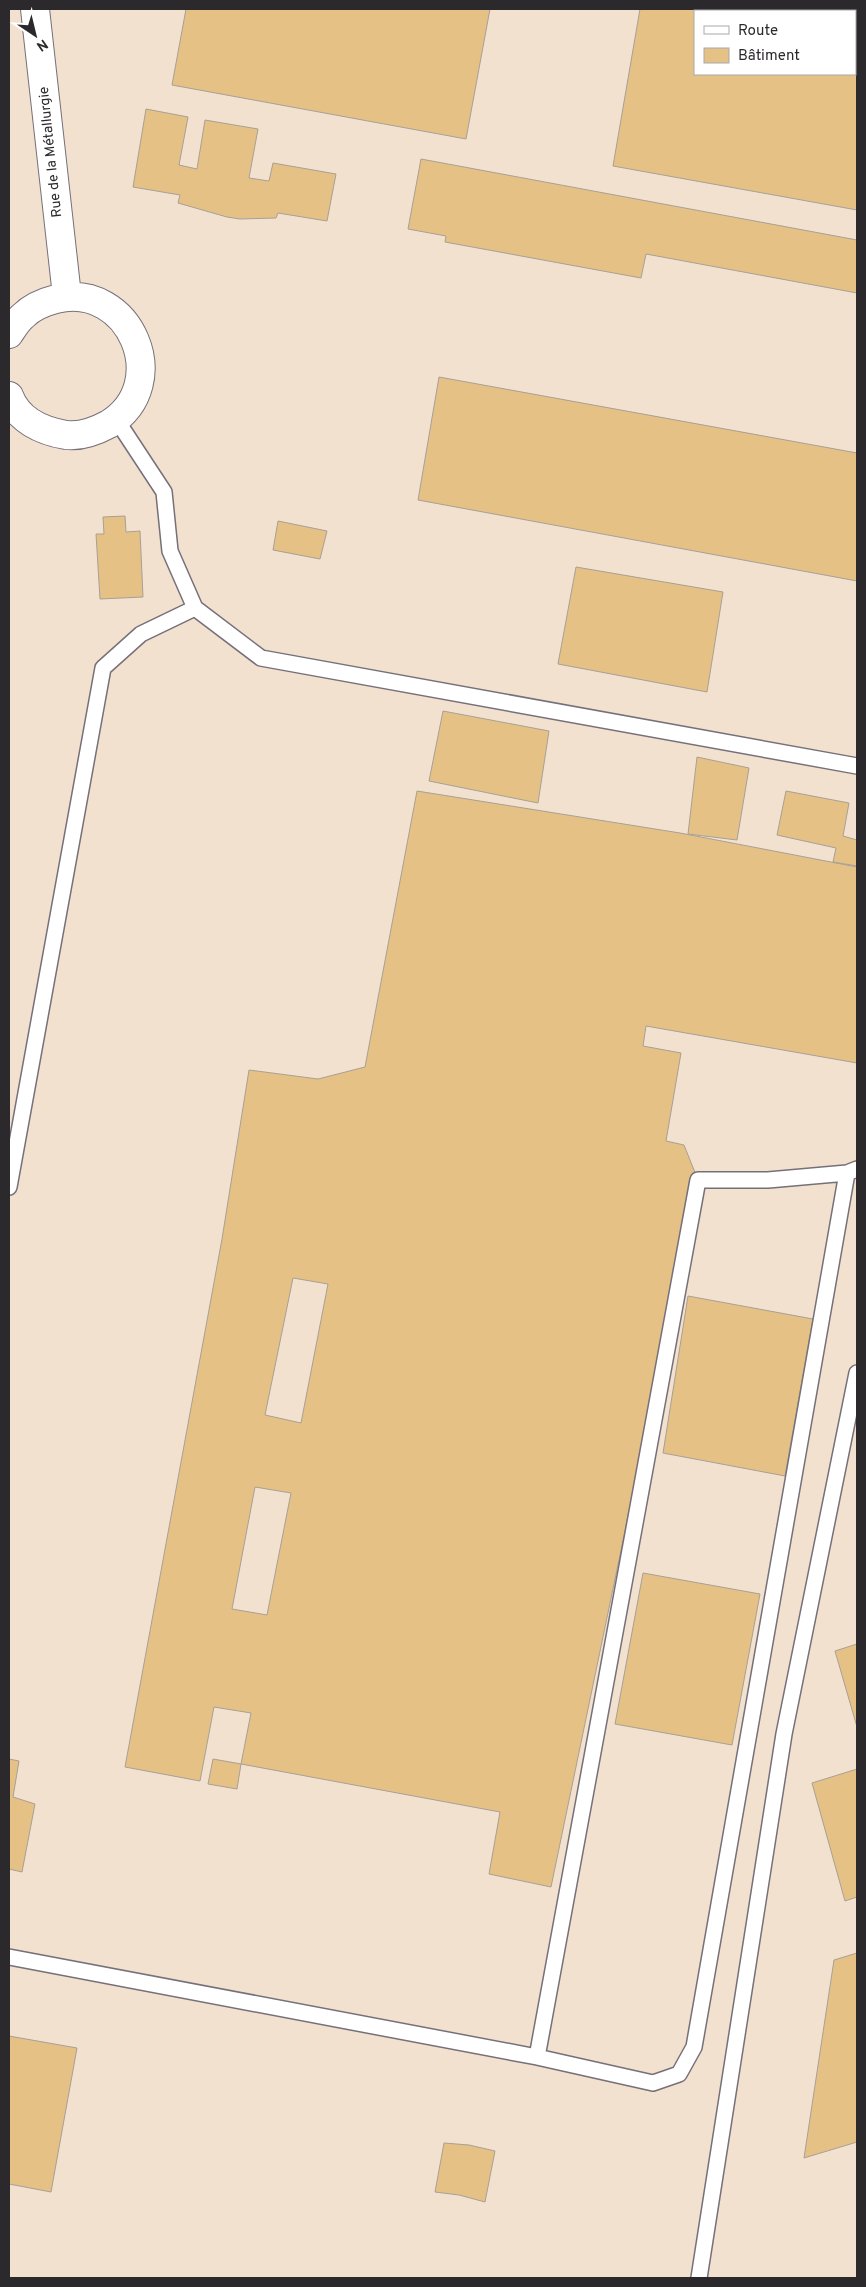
<svg xmlns="http://www.w3.org/2000/svg" width="866" height="2287" font-family="Overpass,sans-serif">
	<style>
		.industrial { fill: #f3e1d0; fill-rule: evenodd }
		.building { fill: #e5c185; stroke: #a7a096; fill-rule: evenodd }
		.lines { fill: none; stroke-linecap: round; stroke-linejoin: round }
		.service-casing { stroke: #767079; stroke-width: 18 }
		.minor-casing { stroke: #767079; stroke-width: 30 }
		.service { stroke: #fff; stroke-width: 15 }
		.minor { stroke: #fff; stroke-width: 28 }
		.labels { text-anchor: middle; dominant-baseline: central; stroke-width: 4; stroke-linejoin: round; paint-order: stroke }
		.street-label { font-size: 14px; fill: #2c292d; stroke: #fff }
	</style>
	<rect width="100%" height="100%" fill="#f3ebf6"/>
	<path class="industrial" d="M9,9H857V2278H9ZM695,11H855V74H695Z"/>
	<path class="building" d="M186,9H490L466,139L172,85Z
		M640,9H857V210L613,166ZM695,11H855V74H695Z
		M146,109L188,117L179,165L197,169L205,120L258,129L249,178L269,181L273,163L336,174L327,221L278,213L276,218L240,219L227,217L178,203L180,195L133,187Z
		M421,159L857,240V293L646,254L641,278L445,242L446,236L408,229Z
		M439,377L857,453V581L418,500Z
		M125,516L126,532L140,531L143,597L100,599L96,534H104L103,517Z
		M278,521L327,531L320,559L273,550Z
		M576,567L723,592L707,692L558,664Z
		M443,711L549,731L538,803L429,781Z
		M697,757L749,768L737,840L688,834Z
		M417,791L680,833L857,867V1063L646,1026L643,1046L681,1053L666,1141L684,1145L698,1180L551,1887L489,1874L500,1812L241,1764L251,1713L214,1707L200,1781L125,1767L222,1239L249,1070L318,1079L365,1067ZM293,1278L328,1284L301,1423L265,1415ZM255,1487L291,1493L267,1615L232,1609Z
		M786,791L849,803L843,836L857,840V866L833,862L836,848L777,835Z
		M688,1296L813,1319L785,1476L663,1453Z
		M643,1573L760,1594L732,1745L615,1724Z
		M857,1644V1727L835,1651Z
		M9,1759L19,1761L13,1797L35,1804L22,1872L9,1869Z
		M213,1759L241,1764L237,1789L208,1784Z
		M857,1769V1897L845,1901L812,1783Z
		M857,1953V2142L804,2158L834,1960Z
		M9,2036L77,2048L51,2192L9,2184Z
		M444,2143L469,2145L495,2151L485,2202L459,2195L435,2192Z"/>
	<g class="lines">
		<g class="service-casing">
			<path id="service" d="M116,419L164,492L170,551L195,608L261,658L857,766
				M9,1187L103,668L141,634L195,608
				M9,1957L537,2057L698,1180H768L847,1173L857,1169
				M537,2057L653,2083L679,2074L694,2047L847,1173
				M699,2278L784,1734L857,1373"/>
		</g>
		<g class="minor-casing">
			<path id="minor" d="M35,9L67,296
				M9,334C13,328 17,321 23,316C32,307 44,302 56,299C130,281 174,384 109,424C96,431 81,437 66,435C42,431 18,420 9,396"/>
		</g>
		<use href="#service" class="service"/>
		<use href="#minor" class="minor"/>
	</g>
	<g class="labels">
		<g class="street-label">
			<text transform="translate(51 152) rotate(-96)">Rue de la Métallurgie</text>
		</g>
	</g>
	<rect width="866" height="2287" fill="none" stroke="#2c292d" stroke-width="20"/>
	<rect x="694" y="10" width="162" height="65" fill="#ffffff" stroke="#aba9ab"/>
	<rect x="704" y="26" width="25" height="8" fill="#ffffff" stroke="#aba9ab"/>
	<text x="738" y="35" font-size="15" fill="#2c292d">Route</text>
	<rect x="704" y="48" width="25" height="15" fill="#e5c185" stroke="#aba9ab"/>
	<text x="738" y="60" font-size="15" fill="#2c292d">Bâtiment</text>
	<g transform="translate(35 35) rotate(145)" stroke="#ffffff" stroke-width="4" paint-order="stroke">
	<path d="M0-4L9 19L0 12L-9 19Z" fill="#2c292d"/>
	<text y="-8" font-size="14" font-weight="bold" text-anchor="middle" fill="#2c292d">N</text>
	</g>
</svg>
